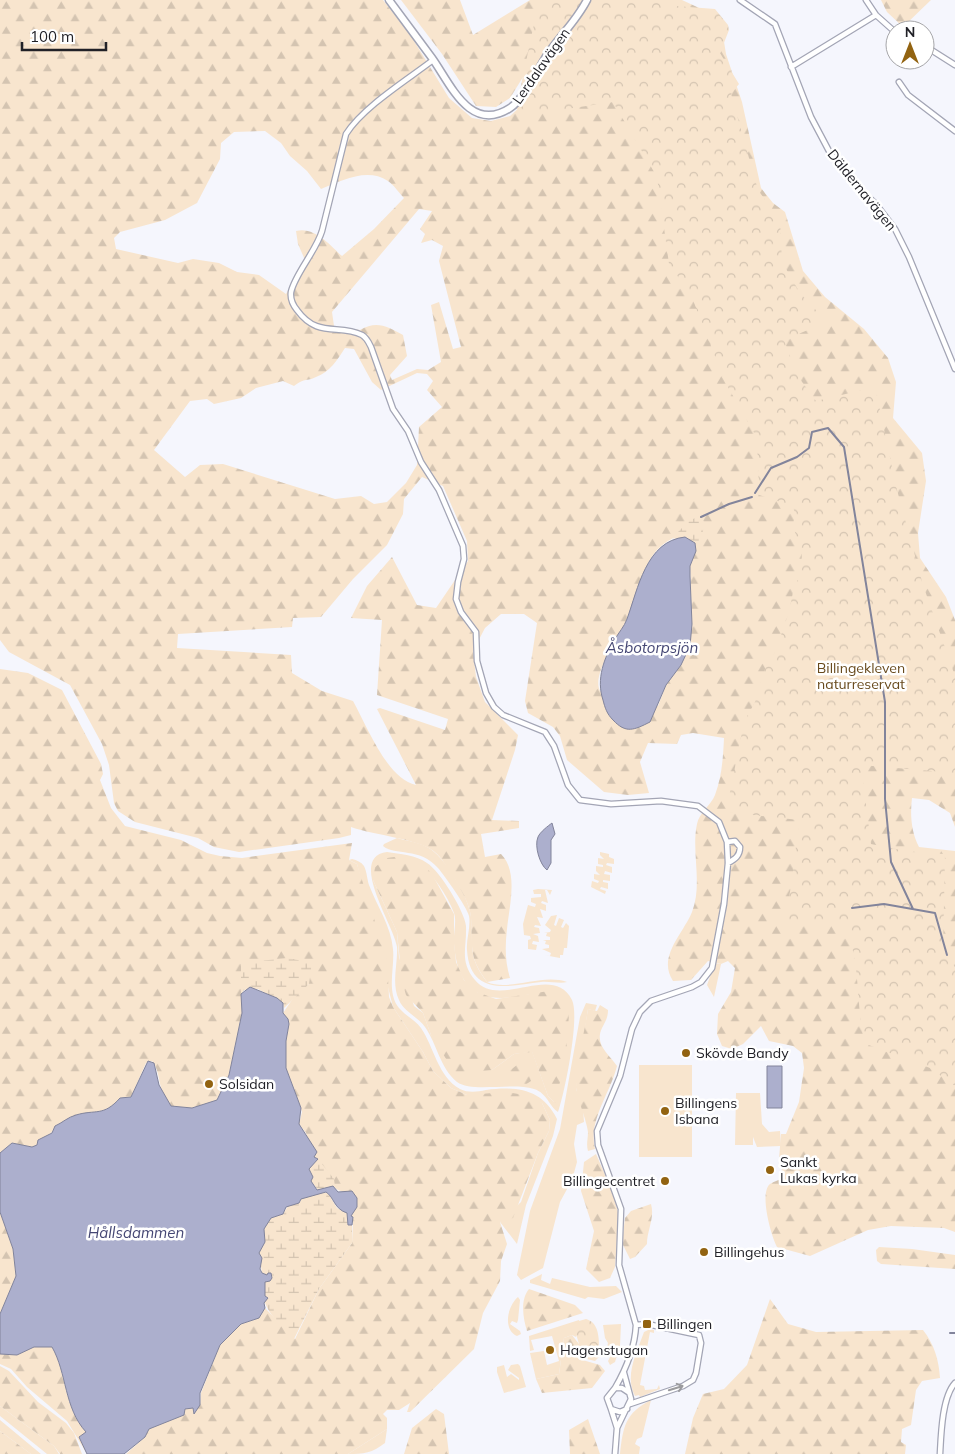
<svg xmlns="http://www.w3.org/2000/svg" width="955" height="1454" font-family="Mulish,sans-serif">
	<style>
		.grass { fill: #f8e5ce; fill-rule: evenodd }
		.forest { fill: url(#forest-firs); fill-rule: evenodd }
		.wetland { fill: url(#wetland-marsh) }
		.park { fill: url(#park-crowns) }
		.water { fill: #acafcd; stroke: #82849b }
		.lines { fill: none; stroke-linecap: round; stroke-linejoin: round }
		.stream { stroke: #82849b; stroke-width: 2 }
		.street-casing { stroke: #a3a5b5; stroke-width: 7 }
		.secondary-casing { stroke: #a3a5b5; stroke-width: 9 }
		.street { stroke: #fff; stroke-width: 4.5 }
		.secondary { stroke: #fff; stroke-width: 6 }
		.oneway { stroke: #9b9b9e }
		.poi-dot { fill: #926311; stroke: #fff; stroke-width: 2 }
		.labels { text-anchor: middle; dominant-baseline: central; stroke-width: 5; stroke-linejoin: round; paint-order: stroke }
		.street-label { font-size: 14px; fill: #212127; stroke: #fff }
		.park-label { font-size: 14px; fill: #684a1d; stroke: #fff }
		.poi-label { font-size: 14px; fill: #212127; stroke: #fff; text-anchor: start }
		.water-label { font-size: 15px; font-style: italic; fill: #454774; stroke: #fff }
	</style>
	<defs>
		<pattern id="forest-firs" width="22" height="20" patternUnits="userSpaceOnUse" patternTransform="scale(1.25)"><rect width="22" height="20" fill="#f8e5ce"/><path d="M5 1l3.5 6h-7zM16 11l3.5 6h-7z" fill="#d4c4b1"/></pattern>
		<pattern id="wetland-marsh" width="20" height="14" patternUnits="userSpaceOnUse" patternTransform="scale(1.25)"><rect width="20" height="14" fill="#f8e5ce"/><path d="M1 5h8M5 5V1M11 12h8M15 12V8" fill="none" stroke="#d4c4b1"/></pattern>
		<pattern id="park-crowns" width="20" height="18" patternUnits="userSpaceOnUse" patternTransform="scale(1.25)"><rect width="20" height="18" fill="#f8e5ce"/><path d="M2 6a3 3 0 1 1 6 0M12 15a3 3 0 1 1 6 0" fill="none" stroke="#d4c4b1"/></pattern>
	</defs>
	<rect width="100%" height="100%" fill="#f5f6fd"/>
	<path class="grass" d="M397,838C407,841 418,842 427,847C445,856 469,897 471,917C474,948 467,955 487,982C509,992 542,973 567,982C560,984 549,981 541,982C509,986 470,997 467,950C466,939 471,927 469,916C467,907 444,875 438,868C420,847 395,856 383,846L384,844Z
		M387,852C400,854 416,855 427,863C440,871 465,912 466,926C467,948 459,961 475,980C499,1010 553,962 572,1000C580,1017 565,1092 558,1112C549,1106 547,1093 534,1089C512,1082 472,1093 457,1082C440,1068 437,1044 425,1027C417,1016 404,1012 399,1000C391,983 398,964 397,947C394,925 347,857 387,852ZM419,861C433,876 447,894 454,913C457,922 453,934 454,944C458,995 485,1005 531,994L554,1102L548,1096L532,1051L514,1054L492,1070L431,1035L423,1013L414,1006L399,957L397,932L373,880Z
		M600,852L609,854V857L614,859V864L607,863L606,865L612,867V873L605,871L604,874L610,875V881L603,880V882L608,883V889L601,887L600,889L606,891L605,894L591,887L592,881L598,883L599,881L594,879V874L600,875L596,871V866L603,867V865L598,864V858L604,859L600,855Z
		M352,859C357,860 361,862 364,866C367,872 367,879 369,885C377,906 391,926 393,949C395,967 386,992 399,1008C406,1016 415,1020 421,1028C434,1047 438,1077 460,1089C468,1093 477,1092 486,1090C517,1086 542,1089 557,1119L553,1136L526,1205L517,1244L500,1222L521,1202L538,1153L549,1131L550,1120L542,1103L482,1095H467L451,1088L433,1071L423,1052L393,1007L357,864L349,860Z
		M538,889L552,890L550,895L547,890H545L548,903L542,901L541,903L546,905V911L540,909L543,918L537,917L541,926L535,925L534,927L539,928L540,933L533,934L538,936L539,942L533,941L532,944L537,945L536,950L528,949V940L531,939L530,936L524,935L523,924L528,905L535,907L536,904L531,902V898L541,897V894H534L533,890Z
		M557,915L554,925L556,926L559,918L564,920L561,927L563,928L566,923L569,926L567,948H564L563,955H560V958L544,955L550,956L551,953L542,949L549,948V945L545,944L546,941L543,940H550V937L546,936L547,933H544L550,932L551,930L545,925L551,916Z
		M715,963L721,964L714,997L707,985Z
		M586,1003L597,1005L595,1011L588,1009L576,1089L583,1108L584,1122L577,1125L574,1144L577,1162L572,1180L560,1202L543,1268L521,1280L517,1275L530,1211L560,1129L580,1017Z
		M639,1065H692V1157H639Z
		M736,1093H760L762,1124L769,1132L780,1131L781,1146L757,1147L753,1137V1145H735Z
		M542,1274L541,1280L550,1284L552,1278L590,1287L616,1286L622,1292L604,1299L588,1297L585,1299L530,1283V1280Z
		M518,1297L520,1300L518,1320L517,1323L512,1321L510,1324L520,1331L521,1334L517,1336C502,1329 508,1305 518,1297Z
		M579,1320L580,1328L576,1337L572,1335L564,1338L559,1374L536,1379L530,1353L544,1351L547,1365L559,1361L552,1336L531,1340L534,1350L530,1351L529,1336Z
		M621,1324L620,1346L615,1362L610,1365L608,1361L611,1355L606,1351L608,1343L605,1338L603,1325Z
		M650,1329L654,1330V1333L650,1332L640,1385L644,1386L645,1390L657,1389L659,1385L660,1389L640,1397L639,1395L635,1396C624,1376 637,1352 644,1332Z
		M518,1364L520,1366L526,1387L504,1393L497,1372V1367L504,1365L507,1377L511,1374L519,1380V1378L508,1370L511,1365Z
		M651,1400L642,1437L637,1439L635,1444L640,1447L639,1454H620C623,1427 625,1413 651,1400Z
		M0,1406L54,1446L59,1454H47L0,1416Z
		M0,1420L41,1454H31L0,1431Z
		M387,1429L385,1443C372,1453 364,1454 348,1454Z"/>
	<path class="forest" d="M0,0H383L411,36L449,98L472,118L491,121L510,116L532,96L595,0H682L710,13L721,23L726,54L742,102L761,188L773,203L785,212L803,271L825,297L864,329L888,358L896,382L893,418L922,453L926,481L918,533L920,558L946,597L955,620V827L950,813L929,800L912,798C910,814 911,832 919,847L955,851V1232L944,1228L891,1226L868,1230L810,1256L777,1247C771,1236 759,1193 770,1184C773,1182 778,1180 781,1179L782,1166L779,1159L781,1134H786L799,1102L804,1068L802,1053L793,1046L769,1041L761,1026L743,1044L732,1049L722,1046L717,1034L718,1014L731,992L735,968L728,961L721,964L708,961L691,980L673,981C657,957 683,934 692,912C703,884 691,852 697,824C699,813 711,805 715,795C722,776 723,758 724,738L693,733L681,735L677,744L648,743L640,762L649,793L628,795L604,792L567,760L560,736L553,727L528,713L525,701L537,623L524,614H501L485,628L473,651L476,677L485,702L518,735L515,750L492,820L519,821V828L481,834L485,857L501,854C519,872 509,907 507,929C505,946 505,962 510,978L487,982C468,956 473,948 471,918C470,904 461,890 455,879C449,871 444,861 437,854C423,839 372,835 351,827V835L339,838L239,852L214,847L198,838L135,822L118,811L114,803L109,765L102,744L70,685L9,652L0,640ZM265,131L281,143L290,156L307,171L321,189C341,181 367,167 388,181C394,185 399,193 404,198L374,229L342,256C330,245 314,226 296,231L298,244L305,260L286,294L259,275L237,272L219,263L193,259L178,263L116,249L114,238L120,232L165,220L197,203L220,159L221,143L234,132ZM419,209L432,211L420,229L425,234L421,243L432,240L443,246L439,261L461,347L453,349L439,302L431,305L441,362L428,370L417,369L392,380L390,375L407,356L403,335C388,327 377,320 360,330L334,326L332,312ZM345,348L354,349L372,382L381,390L417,373L427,374L433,381L427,390L442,407L419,427L417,465L406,483L387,502L374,504L361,496L335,499L223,464L200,465L185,477L154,450L190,401L207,399L214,404L241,398L256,388L283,381L294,386C306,377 306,382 316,377C330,372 337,360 345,348ZM422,477L443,486L467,541L468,561L436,608L417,605L392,557L367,586L351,618L382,620L377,695L448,719L445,730L380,708L377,709L416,785C387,779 367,726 353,701L322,691L292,673L291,655L177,648L178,634L292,627L293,618L321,617L353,579L387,545L403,514L404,499ZM704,525L690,566L692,624L681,665L666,685L658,706L600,691C591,674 620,637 626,621C636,597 640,570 657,550C669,537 688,532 704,525Z
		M401,0H460L473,35L530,0H581L543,45L510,98L496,107L476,106L442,54Z
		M881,0H931L903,27L887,12Z
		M0,669L28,673L62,690L101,764L103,774L100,780L111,808L125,826L181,840L207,853L220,856L242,858L352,843L349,860L357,864L387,960L389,997L393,1007L423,1052L433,1071L451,1088L467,1095L506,1092L530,1096L542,1103L550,1120L549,1131L538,1153L513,1218L500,1222L507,1244L501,1261L500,1281L483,1313L474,1349L410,1412H407L410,1403L399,1410H387L383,1414L387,1418V1429L348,1454H126L145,1437L148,1429L184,1415L185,1409L192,1407L193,1409L200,1405L201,1393L220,1345L241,1324L259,1318L265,1308L295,1339L319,1289L352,1243L353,1221L351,1216L357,1198L336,1189L314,1157L306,1133L299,1124L302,1112L299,1103L286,1068V1041L289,1024L283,1013L296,994L309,984L241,963L242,1013L229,1075L217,1100L192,1108L171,1106C156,1089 162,1073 152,1061L146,1063L131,1097L120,1098C113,1106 105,1113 94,1112L58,1125L48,1136L38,1140L37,1145L32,1147L12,1143L0,1153Z
		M402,856L420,861L432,874L454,914V942L456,962L464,980L477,992L496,999L549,991L562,1000L569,1014L566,1057L555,1103L548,1096L532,1052L514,1054L492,1070L455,1073L431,1035L423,1013L406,995L402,981L397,932L373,880L375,867L387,858Z
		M600,1005L608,1010C608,1018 605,1022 602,1028C594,1045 609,1054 617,1066C610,1094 588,1120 595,1149L588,1151C586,1144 588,1139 588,1132C587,1121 576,1095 576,1087C577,1061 584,1034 588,1009L597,1011Z
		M521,1062L527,1063L531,1081L525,1085L505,1078L509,1071Z
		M596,1154L613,1193L619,1216L615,1267L610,1278L599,1282L586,1269L594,1231L581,1191L584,1162Z
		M651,1204C655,1218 647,1230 647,1244L635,1257L630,1259L622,1243L625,1218L631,1211Z
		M0,1212L13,1249L16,1276L0,1314Z
		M879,1247L912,1249L955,1255V1269L881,1264L877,1261L876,1250Z
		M529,1289L575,1305L583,1313L527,1331C523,1318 520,1300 529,1289Z
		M770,1299L788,1324L816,1332L923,1330C934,1344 939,1360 940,1378L922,1381L916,1390L911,1425L902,1429L901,1442L906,1445L905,1454H685L693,1418L703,1394L724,1389L747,1365Z
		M572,1335L579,1344V1359L600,1365L605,1371L592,1388L542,1393L536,1379L559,1374L564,1338Z
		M44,1346L52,1347C67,1373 64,1409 86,1432L79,1437L87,1454L67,1421L27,1387L11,1369L0,1364V1354L16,1355L34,1347Z
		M0,1366L9,1371L38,1402L66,1423L74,1433L82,1454H60L54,1446L0,1406Z
		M436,1409L444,1414L449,1454H404L412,1428Z
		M588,1419L600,1454H570L569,1430Z
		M0,1431L31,1454H0Z"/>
	<path class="wetland" d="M701,515L705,525L696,551L695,543L672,538L689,521Z
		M288,958L312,963L309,984L284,1008L283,1003L258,989L244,990L241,994V963Z
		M318,1159L334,1179L335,1187L318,1190L311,1181L309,1169Z
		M317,1193H328L337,1208L347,1213L348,1225H352V1243L319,1289L294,1339C279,1322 257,1307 265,1282L270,1280V1274L265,1275L262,1273L259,1253L265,1242L264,1229L271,1218L283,1214L288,1206L300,1202L301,1199Z"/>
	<path class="park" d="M539,0H673L676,6L715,9L728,25L729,30L720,53L739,84L731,94L758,190L780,220L782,262L800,293L827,322L784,340L797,375L816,401L875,387L897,490L923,585L955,676V773L861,765L871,844L911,852L945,854L943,953L955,967V1086L930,1068L866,1044C854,1018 864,934 836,923L784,924L792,881L799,820L726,812L744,722L755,702L765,669L775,652L789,612L794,587L800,576L802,554L793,526L795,514L793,506L759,495L757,438L725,382L691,295L669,264L657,177L613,102L540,113L516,109Z
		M586,1319C601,1323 599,1343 599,1357L595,1361L583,1358L579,1352V1344L574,1327L579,1321Z"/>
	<path class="water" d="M685,537L695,543L696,551L690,566V576L692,624L690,646L681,665L666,685L650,722C634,730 626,734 613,720C607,714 605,708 603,700C596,679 604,658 615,639C619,632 624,627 627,619C638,589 646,541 685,537Z
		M552,823L555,834L551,840V863L547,870C540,865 534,846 538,837C540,832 548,826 552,823Z
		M250,987L277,998L283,1003V1013L288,1019L289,1024L286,1041V1068L301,1108L299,1124L317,1152L314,1157L318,1159L309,1169L313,1177L311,1181L317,1190L333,1186L338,1192L352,1191L357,1198V1207L351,1216L353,1217L352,1225H348L347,1213C334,1209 334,1197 326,1192L301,1199L299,1203L286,1207L283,1214L271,1218L264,1229L265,1242L259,1253L262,1258L260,1269L262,1273L267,1275L268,1273H271L272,1278L270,1281L265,1282V1296L268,1298L264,1303L265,1308L259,1318L241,1324L220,1345L200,1393V1405L194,1414L193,1408L185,1409L184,1415L149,1429L145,1437L124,1454H87L79,1437L86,1432C64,1408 67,1373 52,1347H34L17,1355L0,1354V1314L16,1276L13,1249L0,1212V1153L12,1143L32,1147L37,1145L38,1140L52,1133L55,1126C62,1123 68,1117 76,1115C96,1109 103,1117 120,1098L131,1097L148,1061L154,1063L159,1085L171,1106L192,1108L217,1100L229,1075L242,1013L241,994Z
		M767,1066H782V1108H767Z"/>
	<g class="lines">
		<path class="stream" d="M755,493L771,468L797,457L809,448L812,432L828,428L844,447L885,702V799L891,862L913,909
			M701,517L729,504L752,497
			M852,908L884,904L935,913L947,955
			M950,1333H955"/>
		<g class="street-casing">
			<path id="street" d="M740,0L775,24L811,117L829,151L849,179L876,204L895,229L909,257L955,369
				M866,0L876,15L895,32
				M925,46L955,65
				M433,60C407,80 363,107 346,134L322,231C316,251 295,274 291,292C290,299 293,305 297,310C318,339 339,323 362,335C367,338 369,343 371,347L393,409L408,431L421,462L439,490L463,546L464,559L458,582L456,599L461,612L476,632L477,661L486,693L494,707L503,715L545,732L554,746L568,785L580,800L611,804L661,801L698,806L719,822L727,842L728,863L724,904L712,968L701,982L692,987L651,1001L640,1012L632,1029L620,1076L597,1131L598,1145L621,1209L619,1265L636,1325C635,1347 626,1369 615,1388
				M791,67L876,15
				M899,82L908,95L955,131
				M727,842L735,841L740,847C740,856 735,859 728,863
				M630,1404L683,1386L693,1380L696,1373L701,1343L699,1335L647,1324L636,1325
				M611,1409L617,1428L615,1454
				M627,1409L620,1412L611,1409L607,1398L615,1388H622L628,1392
				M617,1428L631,1399L624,1373
				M940,1454C941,1435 942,1397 955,1383"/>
		</g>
		<g class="secondary-casing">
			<path id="secondary" d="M389,0C403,19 418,39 432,58C450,83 470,134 510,108C524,99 538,69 547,55C560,36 577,20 587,0"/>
		</g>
		<use href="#street" class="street"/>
		<use href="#secondary" class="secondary"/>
	</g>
	<defs><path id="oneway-shaft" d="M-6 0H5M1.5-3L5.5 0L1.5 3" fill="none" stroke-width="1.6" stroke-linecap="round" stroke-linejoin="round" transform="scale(1.25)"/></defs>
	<use class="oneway" href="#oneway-shaft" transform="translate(676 1388) rotate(-17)"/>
	<g class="poi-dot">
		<circle cx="686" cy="1053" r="5"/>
		<circle cx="209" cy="1084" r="5"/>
		<circle cx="665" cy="1111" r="5"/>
		<circle cx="770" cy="1170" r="5"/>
		<circle cx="665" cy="1181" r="5"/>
		<circle cx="704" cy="1252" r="5"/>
		<rect x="642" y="1319" width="10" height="10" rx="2.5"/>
		<circle cx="550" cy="1350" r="5"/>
	</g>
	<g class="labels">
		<g class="street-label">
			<text transform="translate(541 66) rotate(-55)">Lerdalavägen</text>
			<text transform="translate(862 190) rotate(51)">Däldernavägen</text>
		</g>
		<g class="park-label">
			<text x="861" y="668">Billingekleven<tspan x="861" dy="16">naturreservat</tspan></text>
		</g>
		<g class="poi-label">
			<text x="696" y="1053">Skövde Bandy</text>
			<text x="219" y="1084">Solsidan</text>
			<text x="675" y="1103">Billingens<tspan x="675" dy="16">Isbana</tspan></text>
			<text x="780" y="1162">Sankt<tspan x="780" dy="16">Lukas kyrka</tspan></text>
			<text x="655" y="1181" text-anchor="end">Billingecentret</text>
			<text x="714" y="1252">Billingehus</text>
			<text x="657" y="1324">Billingen</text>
			<text x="560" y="1350">Hagenstugan</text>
		</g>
		<g class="water-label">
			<text x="652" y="647">Åsbotorpsjön</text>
			<text x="136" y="1232">Hållsdammen</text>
		</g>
	</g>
	<g transform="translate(910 45)"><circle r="24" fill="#ffffff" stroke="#a6a6a9"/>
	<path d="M0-4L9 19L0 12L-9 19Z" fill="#926311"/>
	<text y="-8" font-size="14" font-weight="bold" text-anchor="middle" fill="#212127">N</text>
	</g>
	<path d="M22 42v8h84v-8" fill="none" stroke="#212127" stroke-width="2.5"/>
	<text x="30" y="42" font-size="15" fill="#212127" stroke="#ffffff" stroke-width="4" paint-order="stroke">100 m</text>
</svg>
